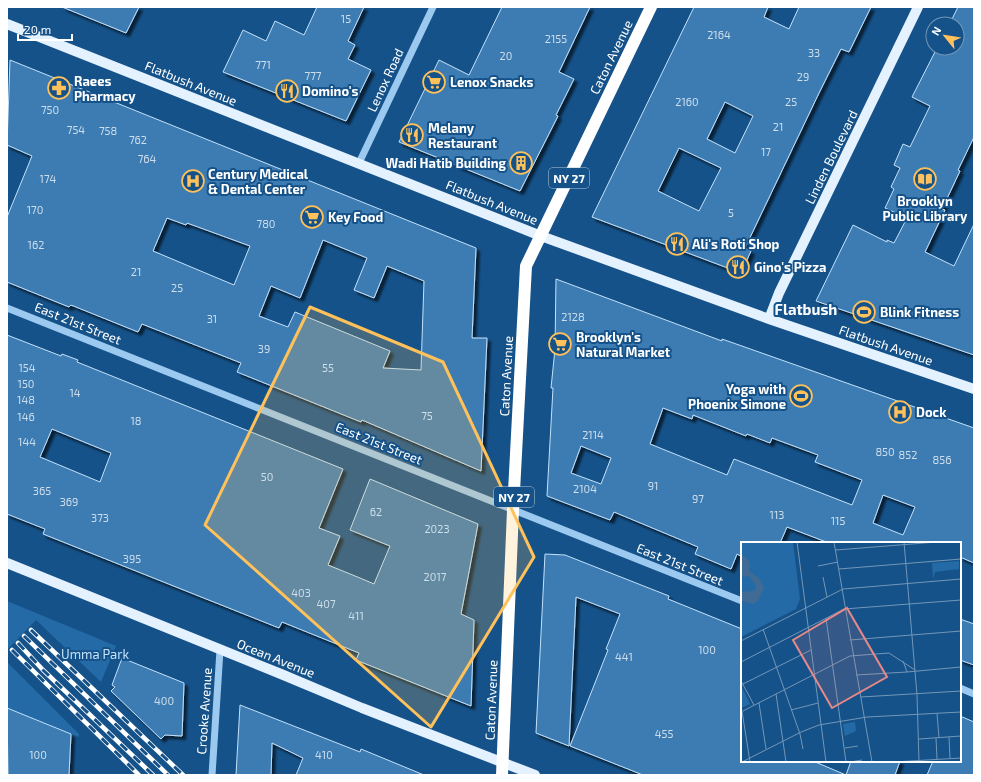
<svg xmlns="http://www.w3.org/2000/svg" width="981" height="782" font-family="'Exo 2',sans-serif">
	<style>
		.green { fill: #246aa7 }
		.building { fill: #3d7cb2; stroke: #c2e1fb; fill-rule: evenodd; filter: url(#shadow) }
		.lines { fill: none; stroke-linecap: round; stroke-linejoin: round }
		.minor { stroke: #9cc9ef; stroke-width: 7 }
		.major { stroke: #e4f1ff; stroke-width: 10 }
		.highway { stroke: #fff; stroke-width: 12 }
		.rail-casing { stroke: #fff; stroke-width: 4.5 }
		.rail { stroke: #155289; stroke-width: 3; stroke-dasharray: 9; stroke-linecap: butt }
		.marked { fill: #ffc15a; fill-opacity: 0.2; stroke: #ffc15a; stroke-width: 3; stroke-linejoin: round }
		.labels { text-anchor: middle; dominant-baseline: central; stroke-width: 4; stroke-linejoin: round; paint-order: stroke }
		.number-label { font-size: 11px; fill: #cedeec }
		.shield { fill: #155289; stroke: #b9cbdc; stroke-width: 1 }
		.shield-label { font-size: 12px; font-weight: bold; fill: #fff }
		.street-label { font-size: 13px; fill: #fff; stroke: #155289 }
		.poi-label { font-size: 13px; font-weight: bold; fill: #fff; stroke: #155289; text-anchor: start }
		.park-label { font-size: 13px; fill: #c2e1fb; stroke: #155289 }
		.quarter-label { font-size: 15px; font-weight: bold; fill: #fff; stroke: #155289 }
		.inset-road { fill: none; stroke: #7397b8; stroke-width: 1 }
		.view { fill: #e88989; fill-opacity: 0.15; stroke: #e88989; stroke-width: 2 }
		.inset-edge { fill: none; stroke: #fff; stroke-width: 2 }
	</style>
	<defs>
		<filter id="shadow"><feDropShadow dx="3.5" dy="3.5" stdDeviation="1" flood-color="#0009"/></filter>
	</defs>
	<rect width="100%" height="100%" fill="#155289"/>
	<path class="green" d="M7,601L116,646L101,682L36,620L7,650Z
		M7,662L79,734L78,737L7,708Z"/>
	<path class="building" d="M62,7H139L126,33Z
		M317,7H364L348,41L355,45L348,59L371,70L346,121L223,72L243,30L266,41L275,21L304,35Z
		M502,7H590L559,72L574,79L556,115L558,116L520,191L399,142L439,60L469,75Z
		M694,7H768L764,17L789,29L799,7H871L849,52L841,49L819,93L745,248L751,251L741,273L592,217ZM725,102L753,116L735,153L707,139ZM679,148L721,168L699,211L658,191Z
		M958,7H974V137L958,170L960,171L942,209L945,210L925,252L954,266L974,224V355L816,301L853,225L887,242V240L894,243L907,218L885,208L894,189L891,187L900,168L894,165L903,144L910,147L930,106L912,97L937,48H957V24H948L949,23H950Z
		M10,60L476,248L472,338H487L481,471L362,420L361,422L237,372L241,363L142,324L138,332L71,305L69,307L7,282V217L32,156L7,145ZM167,218L186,225L187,223L250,246L234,285L153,251ZM323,240L367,258L354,290L374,298L387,266L424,281L421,370L383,368L390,351L295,312L288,327L259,316L271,286L300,298Z
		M556,279L722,341V339L974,428V563L960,557V543H829L787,527L780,543H742V557L737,554L731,569L695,554L698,547L614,512L610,520L547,496L553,388H551L555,349ZM663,408L692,419L693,415L746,436L747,434L770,443L772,438L818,455L815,462L862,480L852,505L734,459L727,475L650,444ZM581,446L611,458L601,484L571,473ZM883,495L915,507L903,535L873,523Z
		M7,335L61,356L62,354L78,360L77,362L343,469L319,528L340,536L328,565L360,578L374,584L390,546L350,530L370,479L478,524L461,614L474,620L471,706L356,660L359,653L282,622L279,628L43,534L45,529L7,514ZM52,429L111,453L100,482L40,457Z
		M545,554L565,555L669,596L668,599L742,629V761H813L846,775L851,761H900L895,775H643L570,746L608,650L606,649L620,614L576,597L569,746L536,733Z
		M960,619L974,624V665L960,660Z
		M122,658L184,683L182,736L165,735L161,739L111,691L115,687L112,685Z
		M240,705L360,752L361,749L424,775H296L303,758L272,743L271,775H236Z
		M7,708L71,734L69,775H8Z
		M960,716L974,722V775H927L933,761H960Z"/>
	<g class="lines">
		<path class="minor" d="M359,163L433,7
			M7,308L742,601
			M960,688L974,694
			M212,775L220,650"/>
		<path class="major" d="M7,24L541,236L769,319L974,389
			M769,319L779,293L918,7
			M7,563L281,674L362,708L535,775"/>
		<path class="highway" d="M502,775L513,510L526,266L651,7"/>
		<g class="rail-casing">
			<path id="rail" d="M31,630L183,775
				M24,636L168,775
				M18,643L43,670L153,775
				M12,650L139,775"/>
		</g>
		<use href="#rail" class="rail"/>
	</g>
	<path class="marked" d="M310,307L443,362L534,557L431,727L205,525Z"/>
	<defs>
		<g id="supermarket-ring" transform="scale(1.15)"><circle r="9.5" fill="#155289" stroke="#ffc15a" stroke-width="1.5"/><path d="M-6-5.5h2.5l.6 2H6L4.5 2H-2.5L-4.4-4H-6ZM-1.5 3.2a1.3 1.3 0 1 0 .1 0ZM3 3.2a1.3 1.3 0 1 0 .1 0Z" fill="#ffc15a"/></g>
		<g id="pharmacy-ring" transform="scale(1.15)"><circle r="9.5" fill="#155289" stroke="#ffc15a" stroke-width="1.5"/><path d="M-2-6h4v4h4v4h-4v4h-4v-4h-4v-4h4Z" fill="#ffc15a"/></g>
		<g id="restaurant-ring" transform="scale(1.15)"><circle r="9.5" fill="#155289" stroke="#ffc15a" stroke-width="1.5"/><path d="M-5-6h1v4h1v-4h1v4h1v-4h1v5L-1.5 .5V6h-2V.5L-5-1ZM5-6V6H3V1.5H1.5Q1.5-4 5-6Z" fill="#ffc15a"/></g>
		<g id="building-ring" transform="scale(1.15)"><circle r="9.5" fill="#155289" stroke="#ffc15a" stroke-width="1.5"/><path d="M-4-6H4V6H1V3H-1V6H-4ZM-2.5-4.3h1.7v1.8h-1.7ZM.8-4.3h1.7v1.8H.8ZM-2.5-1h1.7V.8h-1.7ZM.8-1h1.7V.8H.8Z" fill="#ffc15a"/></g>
		<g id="library-ring" transform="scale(1.15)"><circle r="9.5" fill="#155289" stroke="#ffc15a" stroke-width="1.5"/><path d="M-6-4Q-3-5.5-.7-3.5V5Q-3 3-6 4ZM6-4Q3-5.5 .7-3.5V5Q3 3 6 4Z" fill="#ffc15a"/></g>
		<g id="hospital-ring" transform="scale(1.15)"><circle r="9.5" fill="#155289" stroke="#ffc15a" stroke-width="1.5"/><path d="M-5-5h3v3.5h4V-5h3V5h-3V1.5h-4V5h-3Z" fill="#ffc15a"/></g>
		<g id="stadium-ring" transform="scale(1.15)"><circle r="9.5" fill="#155289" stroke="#ffc15a" stroke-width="1.5"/><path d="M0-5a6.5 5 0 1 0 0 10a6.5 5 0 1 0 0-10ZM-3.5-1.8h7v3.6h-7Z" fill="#ffc15a"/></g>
	</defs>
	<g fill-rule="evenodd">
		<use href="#supermarket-ring" x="434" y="82"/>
		<use href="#pharmacy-ring" x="59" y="88"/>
		<use href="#restaurant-ring" x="287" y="91"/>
		<use href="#restaurant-ring" x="412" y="135"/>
		<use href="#building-ring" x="521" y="163"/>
		<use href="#library-ring" x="925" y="179"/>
		<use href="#hospital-ring" x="193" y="181"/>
		<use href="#supermarket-ring" x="312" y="217"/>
		<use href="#restaurant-ring" x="677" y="244"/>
		<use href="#restaurant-ring" x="738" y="267"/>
		<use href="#stadium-ring" x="864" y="312"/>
		<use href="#supermarket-ring" x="560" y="344"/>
		<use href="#stadium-ring" x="801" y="396"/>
		<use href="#hospital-ring" x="900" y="412"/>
	</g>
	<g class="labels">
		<g class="number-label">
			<text x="346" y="18">15</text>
			<text x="719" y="34">2164</text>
			<text x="556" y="38">2155</text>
			<text x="814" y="52">33</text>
			<text x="506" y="55">20</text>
			<text x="263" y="64">771</text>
			<text x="313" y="75">777</text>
			<text x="803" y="76">29</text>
			<text x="687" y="101">2160</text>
			<text x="791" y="101">25</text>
			<text x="50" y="109">750</text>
			<text x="778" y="126">21</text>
			<text x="76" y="129">754</text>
			<text x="108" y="130">758</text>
			<text x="138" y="139">762</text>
			<text x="766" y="151">17</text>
			<text x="147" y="158">764</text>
			<text x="48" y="178">174</text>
			<text x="35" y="209">170</text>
			<text x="731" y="212">5</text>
			<text x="266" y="223">780</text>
			<text x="36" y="244">162</text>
			<text x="136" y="271">21</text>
			<text x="177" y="287">25</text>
			<text x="573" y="316">2128</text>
			<text x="212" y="318">31</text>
			<text x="264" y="348">39</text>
			<text x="27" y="367">154</text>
			<text x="328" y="367">55</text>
			<text x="26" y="383">150</text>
			<text x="75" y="392">14</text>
			<text x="26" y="399">148</text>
			<text x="427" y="415">75</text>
			<text x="26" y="416">146</text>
			<text x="136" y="420">18</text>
			<text x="593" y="434">2114</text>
			<text x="27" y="441">144</text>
			<text x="885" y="451">850</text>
			<text x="908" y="454">852</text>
			<text x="942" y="459">856</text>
			<text x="267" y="476">50</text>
			<text x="653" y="485">91</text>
			<text x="585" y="488">2104</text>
			<text x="42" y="490">365</text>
			<text x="698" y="498">97</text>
			<text x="69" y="501">369</text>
			<text x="376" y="511">62</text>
			<text x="777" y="514">113</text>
			<text x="100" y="517">373</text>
			<text x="838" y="520">115</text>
			<text x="437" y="528">2023</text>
			<text x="132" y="558">395</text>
			<text x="435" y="576">2017</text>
			<text x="301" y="592">403</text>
			<text x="326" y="603">407</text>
			<text x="356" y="615">411</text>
			<text x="707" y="649">100</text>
			<text x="624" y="656">441</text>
			<text x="164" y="700">400</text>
			<text x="664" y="733">455</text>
			<text x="38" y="754">100</text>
			<text x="324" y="754">410</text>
		</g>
		<g class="shield">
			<rect x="549" y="168" width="40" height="20" rx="3"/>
			<rect x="494" y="487" width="40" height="20" rx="3"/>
		</g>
		<g class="shield-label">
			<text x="569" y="178">NY 27</text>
			<text x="514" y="497">NY 27</text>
		</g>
		<g class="street-label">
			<text transform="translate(611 57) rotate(-64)">Caton Avenue</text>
			<text transform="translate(385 80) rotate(-65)">Lenox Road</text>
			<text transform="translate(191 83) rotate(22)">Flatbush Avenue</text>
			<text transform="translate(831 157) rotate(-64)">Linden Boulevard</text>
			<text transform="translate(492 202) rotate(22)">Flatbush Avenue</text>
			<text transform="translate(78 323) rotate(22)">East 21st Street</text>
			<text transform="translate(886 345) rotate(19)">Flatbush Avenue</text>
			<text transform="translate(506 376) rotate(-87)">Caton Avenue</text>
			<text transform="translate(379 443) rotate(22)">East 21st Street</text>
			<text transform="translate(680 564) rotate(22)">East 21st Street</text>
			<text transform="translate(276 658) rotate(22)">Ocean Avenue</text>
			<text transform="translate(491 700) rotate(-88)">Caton Avenue</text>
			<text transform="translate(204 711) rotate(-86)">Crooke Avenue</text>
		</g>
		<g class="poi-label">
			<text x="74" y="81">Raees<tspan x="74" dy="15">Pharmacy</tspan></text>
			<text x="450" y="82">Lenox Snacks</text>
			<text x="302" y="91">Domino's</text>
			<text x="428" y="128">Melany<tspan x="428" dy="15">Restaurant</tspan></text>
			<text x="506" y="163" text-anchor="end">Wadi Hatib Building</text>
			<text x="208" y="174">Century Medical<tspan x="208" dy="15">&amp; Dental Center</tspan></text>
			<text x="925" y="201" text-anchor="middle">Brooklyn<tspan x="925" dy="15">Public Library</tspan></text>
			<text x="328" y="217">Key Food</text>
			<text x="692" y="244">Ali's Roti Shop</text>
			<text x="754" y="267">Gino's Pizza</text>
			<text x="880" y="312">Blink Fitness</text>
			<text x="576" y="337">Brooklyn's<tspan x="576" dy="15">Natural Market</tspan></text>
			<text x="786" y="389" text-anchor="end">Yoga with<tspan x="786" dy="15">Phoenix Simone</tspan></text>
			<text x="916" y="412">Dock</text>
		</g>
		<g class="park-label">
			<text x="95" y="654">Umma Park</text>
		</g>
		<g class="quarter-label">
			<text x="806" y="309">Flatbush</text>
		</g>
	</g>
	<g transform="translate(741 542)">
		<rect width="220" height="220" fill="#155289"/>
		<path d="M0,0H52L59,57L55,67L0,95ZM218,19V27L194,30L192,37L191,21ZM0,143L9,162L0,166ZM114,180L115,189L104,194L102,182Z" fill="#246aa7"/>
		<path d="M0,12L6,16L9,22L8,29L19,37L23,46L17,59L12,62L0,59V50L13,49L15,44L8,34L0,35Z" fill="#3f6b94"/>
		<path class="inset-road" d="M56,0L85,220M93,0L131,220M163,0L176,153L178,220M95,8L196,0M77,24L97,20M98,27L220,17M82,35L86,55M102,47L220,37M85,76L105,220M22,87L59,192L62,207M109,98L220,89M0,99L102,47M162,119L166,130L220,125M0,120L103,67L220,58M115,133L166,130M0,139L13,163M2,142L70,108M35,152L45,220M120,155L220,149M18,161L25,207M50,168L77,161M1,169L9,220M0,170L109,114L148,111L174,128M196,171L198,196M208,195L209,216M195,196L196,217M178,197L220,194M104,206L117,204M1,220L60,190L78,183L126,175L220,170M109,220L121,218M152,220L220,216"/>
		<path class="view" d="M106,66L146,135L91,166L52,98Z"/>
		<rect width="220" height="220" class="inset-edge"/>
	</g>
	<rect width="981" height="782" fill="none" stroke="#ffffff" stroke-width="16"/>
	<g transform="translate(945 36) rotate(300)"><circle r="19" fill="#155289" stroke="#7397b8"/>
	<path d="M0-3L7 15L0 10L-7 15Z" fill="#ffc15a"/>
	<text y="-6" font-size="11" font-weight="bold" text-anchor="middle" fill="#ffffff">N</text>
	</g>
	<path d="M18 34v6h54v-6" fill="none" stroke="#ffffff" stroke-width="2"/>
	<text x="24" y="34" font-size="12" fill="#ffffff" stroke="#155289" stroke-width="3" paint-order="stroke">20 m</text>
</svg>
